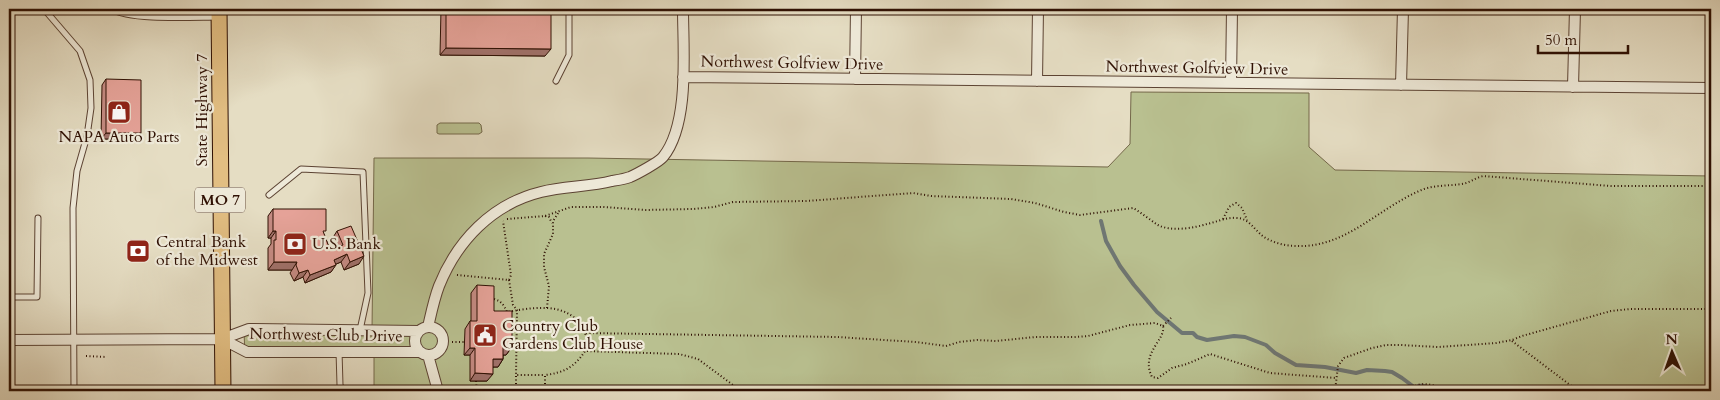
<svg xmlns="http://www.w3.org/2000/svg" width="1720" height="400" font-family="Cardo,serif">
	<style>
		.green { fill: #b9c090; stroke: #74684a }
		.water { fill: url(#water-ripples); stroke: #6f7672 }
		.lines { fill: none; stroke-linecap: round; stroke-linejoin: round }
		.stream { stroke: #6f7672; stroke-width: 4 }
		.service-casing { stroke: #5c4333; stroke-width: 7 }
		.minor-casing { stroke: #5c4333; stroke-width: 12 }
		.primary-casing { stroke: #2f1003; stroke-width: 17 }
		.path { stroke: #2f1003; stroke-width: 2; stroke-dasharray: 1 2.5; stroke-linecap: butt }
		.service { stroke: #eee9d8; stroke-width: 5 }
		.minor { stroke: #eee9d8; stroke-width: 10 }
		.primary { stroke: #e2be82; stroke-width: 15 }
		.wall { fill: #c58b83; stroke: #2f1003 }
		.shaded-wall { fill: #a0716a; stroke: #2f1003 }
		.building { fill: #e5a298; stroke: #2f1003 }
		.labels { text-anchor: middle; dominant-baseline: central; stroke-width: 4.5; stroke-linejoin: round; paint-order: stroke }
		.shield { fill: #eee9d8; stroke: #685143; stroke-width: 1 }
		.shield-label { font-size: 15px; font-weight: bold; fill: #2f1003 }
		.street-label { font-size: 16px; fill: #2f1003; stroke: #eee9d8 }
		.poi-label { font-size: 16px; fill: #2f1003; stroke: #eee9d8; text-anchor: start }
	</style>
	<defs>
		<pattern id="water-ripples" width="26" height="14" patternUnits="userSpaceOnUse" patternTransform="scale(1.25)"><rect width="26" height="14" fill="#99babc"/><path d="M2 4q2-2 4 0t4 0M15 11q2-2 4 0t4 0" fill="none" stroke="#849fa0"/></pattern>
	</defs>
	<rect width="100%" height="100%" fill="#e5ddc3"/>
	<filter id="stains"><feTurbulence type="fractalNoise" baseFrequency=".004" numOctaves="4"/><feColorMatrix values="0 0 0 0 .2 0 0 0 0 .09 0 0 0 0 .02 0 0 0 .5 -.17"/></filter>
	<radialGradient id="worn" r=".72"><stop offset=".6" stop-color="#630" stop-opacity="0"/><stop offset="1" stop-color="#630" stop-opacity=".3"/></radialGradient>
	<path class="green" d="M1131,92L1309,93V147L1335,170L1711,176V391H374V351L245,357L244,331L372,330L374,158H588L1108,167L1130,144Z
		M440,123H479L481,125L482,132L479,134H439L437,133V125Z"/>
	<path class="water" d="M1422,384L1449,391H1412V388L1417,385Z"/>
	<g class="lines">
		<path class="stream" d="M1101,221L1106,241L1120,266L1134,285L1157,312L1182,333H1193L1197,337L1207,340L1234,336L1245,337L1266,345L1275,353L1296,365L1325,367L1356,373L1367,370L1385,371L1392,372L1402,378L1414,387"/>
		<g class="service-casing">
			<path id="service" d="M44,9L80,51L90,80L91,108L87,136L77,171L73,208L74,391
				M112,9C129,21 195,17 218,17
				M556,81L569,55V9
				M269,195L301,169L363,172L368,293L360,330
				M9,297H37L38,218
				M339,351L340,385L343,391"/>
		</g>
		<g class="minor-casing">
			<path id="minor" d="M683,77L1711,88
				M855,79L856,9
				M1037,81L1038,9
				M1231,83L1232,9
				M1401,85L1403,9
				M1573,87L1575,9
				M415 341a14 14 0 1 1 28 0a14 14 0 1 1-28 0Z
				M428,327C431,314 434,299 439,286C457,241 492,204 541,192C564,186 589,187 612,181C618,180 625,179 630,177C637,174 659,162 663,157C690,124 683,50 683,9
				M222,339L247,352H420
				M9,340L222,339L249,329L419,331
				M428,355L438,391"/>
		</g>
		<g class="primary-casing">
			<path id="primary" d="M219,9L223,391"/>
		</g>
		<path class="path" d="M545,216L549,217L552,223
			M507,219L545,216L571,207H603L646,210L693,209L714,207L733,202L806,201L913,193L931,196L1011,199L1035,203L1064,212L1080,215L1133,208C1142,213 1150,220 1158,225C1171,232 1194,228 1207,224C1217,222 1226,217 1237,218C1249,218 1255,231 1264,237C1274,243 1285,246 1297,246C1347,248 1380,206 1424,189C1436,185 1449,186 1462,184C1469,183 1475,178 1483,176L1611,186H1711
			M1223,219L1229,207L1236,203L1242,208L1247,220
			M457,275L509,280L511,275L503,221
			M509,280L513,305L517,310L516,375H545
			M494,299C501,301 504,305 507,312C531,308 564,301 581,325C587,333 587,341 585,351
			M547,308L549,286L544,267V254L553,234V221L559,212
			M1163,326L1171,318
			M586,333L837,337L916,342L946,346L959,342L977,340L996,341L1035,337H1075L1088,336L1130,325L1155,323L1163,326C1166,340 1140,353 1152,377L1158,378L1172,368L1187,364L1210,354L1270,373L1336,378
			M1512,341L1578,391
			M452,342H464
			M86,356L107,357
			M476,381L477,391
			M494,391L516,386V375
			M545,391V375C563,373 575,367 585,351L679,354L698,359L741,391
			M1335,391L1338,366L1344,358L1372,348L1386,345H1401L1438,347L1496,343L1512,340L1522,336L1611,311L1630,309H1711
			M1412,391V388C1422,380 1438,386 1449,391
			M1492,391L1510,388L1523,391"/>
		<use href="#service" class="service"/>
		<use href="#minor" class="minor"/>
		<use href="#primary" class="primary"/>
	</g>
	<path class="wall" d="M441,9H551L545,56L440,55Z
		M106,79L137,139H101L102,85Z
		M273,209L324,234L330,250L335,248L332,239L337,231L359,264L344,270L341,262L336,264L331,272L305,283L303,277L294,281L290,273L292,270H268V248L271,244V238H268V216Z
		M477,285L494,311L512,347L506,355H503V359L498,367H493L487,381H470V355H464L465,329L470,321H471V293Z"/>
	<path class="shaded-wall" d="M446,48L551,49L545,56L440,55Z
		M106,133H141L137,139H101Z
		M273,231H276L271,238H268Z
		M347,254L341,262L329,267L334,260Z
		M364,256L359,264L344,270L350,262Z
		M274,262H297L292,270H268Z
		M336,265L331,272L305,283L310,275Z
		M308,270L303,277L294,281L299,273Z
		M503,347H512L506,355H498Z
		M470,348H475L470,355H464Z
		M493,359H503L498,367H487Z
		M475,373L493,374L487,381H470Z"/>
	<path class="building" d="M446,9H551V49L446,48Z
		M106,79L141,80V133H106Z
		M273,209H326V231H323L330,250L343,245L337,231L351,226L364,256L350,262L347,254L334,260L336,265L310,275L308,270L299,273L296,265L297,262H274V240H276V231H273Z
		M477,285L494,286V311H512V347H503V359H493V374L475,373V348H470V321H477Z
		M518,387H531V391H497L517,390Z"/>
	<defs>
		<g id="shop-square" transform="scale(1.25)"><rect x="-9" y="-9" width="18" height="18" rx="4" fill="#8f2418" stroke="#eee9d8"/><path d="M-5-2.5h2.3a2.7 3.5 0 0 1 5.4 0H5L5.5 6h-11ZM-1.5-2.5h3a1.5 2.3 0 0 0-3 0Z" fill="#fff"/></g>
		<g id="bank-square" transform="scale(1.25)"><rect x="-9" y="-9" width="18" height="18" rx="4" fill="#8f2418" stroke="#eee9d8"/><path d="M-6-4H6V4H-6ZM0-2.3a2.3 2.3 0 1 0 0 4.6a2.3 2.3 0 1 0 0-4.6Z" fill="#fff"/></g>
		<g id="civic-square" transform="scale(1.25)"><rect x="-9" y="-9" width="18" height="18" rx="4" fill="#8f2418" stroke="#eee9d8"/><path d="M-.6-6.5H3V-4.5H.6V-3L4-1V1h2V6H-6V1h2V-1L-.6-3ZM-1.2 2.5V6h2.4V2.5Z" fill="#fff"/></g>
	</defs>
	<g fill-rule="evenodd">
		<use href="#shop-square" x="119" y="112"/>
		<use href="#bank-square" x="295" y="244"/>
		<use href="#bank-square" x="138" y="251"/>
		<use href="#civic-square" x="485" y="335"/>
	</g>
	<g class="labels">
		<rect class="shield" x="195" y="187.5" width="50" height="25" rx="4"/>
		<g class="shield-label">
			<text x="220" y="200">MO 7</text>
		</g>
		<g class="street-label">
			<text transform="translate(792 63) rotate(1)">Northwest Golfview Drive</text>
			<text transform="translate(1197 68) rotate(1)">Northwest Golfview Drive</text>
			<text transform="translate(202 110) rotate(-90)">State Highway 7</text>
			<text transform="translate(326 335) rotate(1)">Northwest Club Drive</text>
		</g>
		<g class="poi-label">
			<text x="119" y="137" text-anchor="middle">NAPA Auto Parts</text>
			<text x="156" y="242">Central Bank<tspan x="156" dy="18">of the Midwest</tspan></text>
			<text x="312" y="244">U.S. Bank</text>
			<text x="502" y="326">Country Club<tspan x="502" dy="18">Gardens Club House</tspan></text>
		</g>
	</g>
	<rect width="1720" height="400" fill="none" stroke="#e5ddc3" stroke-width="30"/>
	<rect x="10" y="10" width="1700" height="380" fill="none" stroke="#2f1003" stroke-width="2.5"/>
	<rect x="15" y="15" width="1690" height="370" fill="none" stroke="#2f1003"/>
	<g transform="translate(1672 352) rotate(358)" stroke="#eee9d8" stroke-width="4" paint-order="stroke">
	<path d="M0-4L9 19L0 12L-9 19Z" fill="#2f1003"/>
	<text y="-8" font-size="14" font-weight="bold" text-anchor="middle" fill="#2f1003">N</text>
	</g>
	<path d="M1538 45v8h90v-8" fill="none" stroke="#2f1003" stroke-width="2.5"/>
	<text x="1545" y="45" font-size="15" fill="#2f1003" stroke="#eee9d8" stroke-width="4" paint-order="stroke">50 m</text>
	<rect width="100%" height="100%" filter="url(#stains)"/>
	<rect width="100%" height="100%" fill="url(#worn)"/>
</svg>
